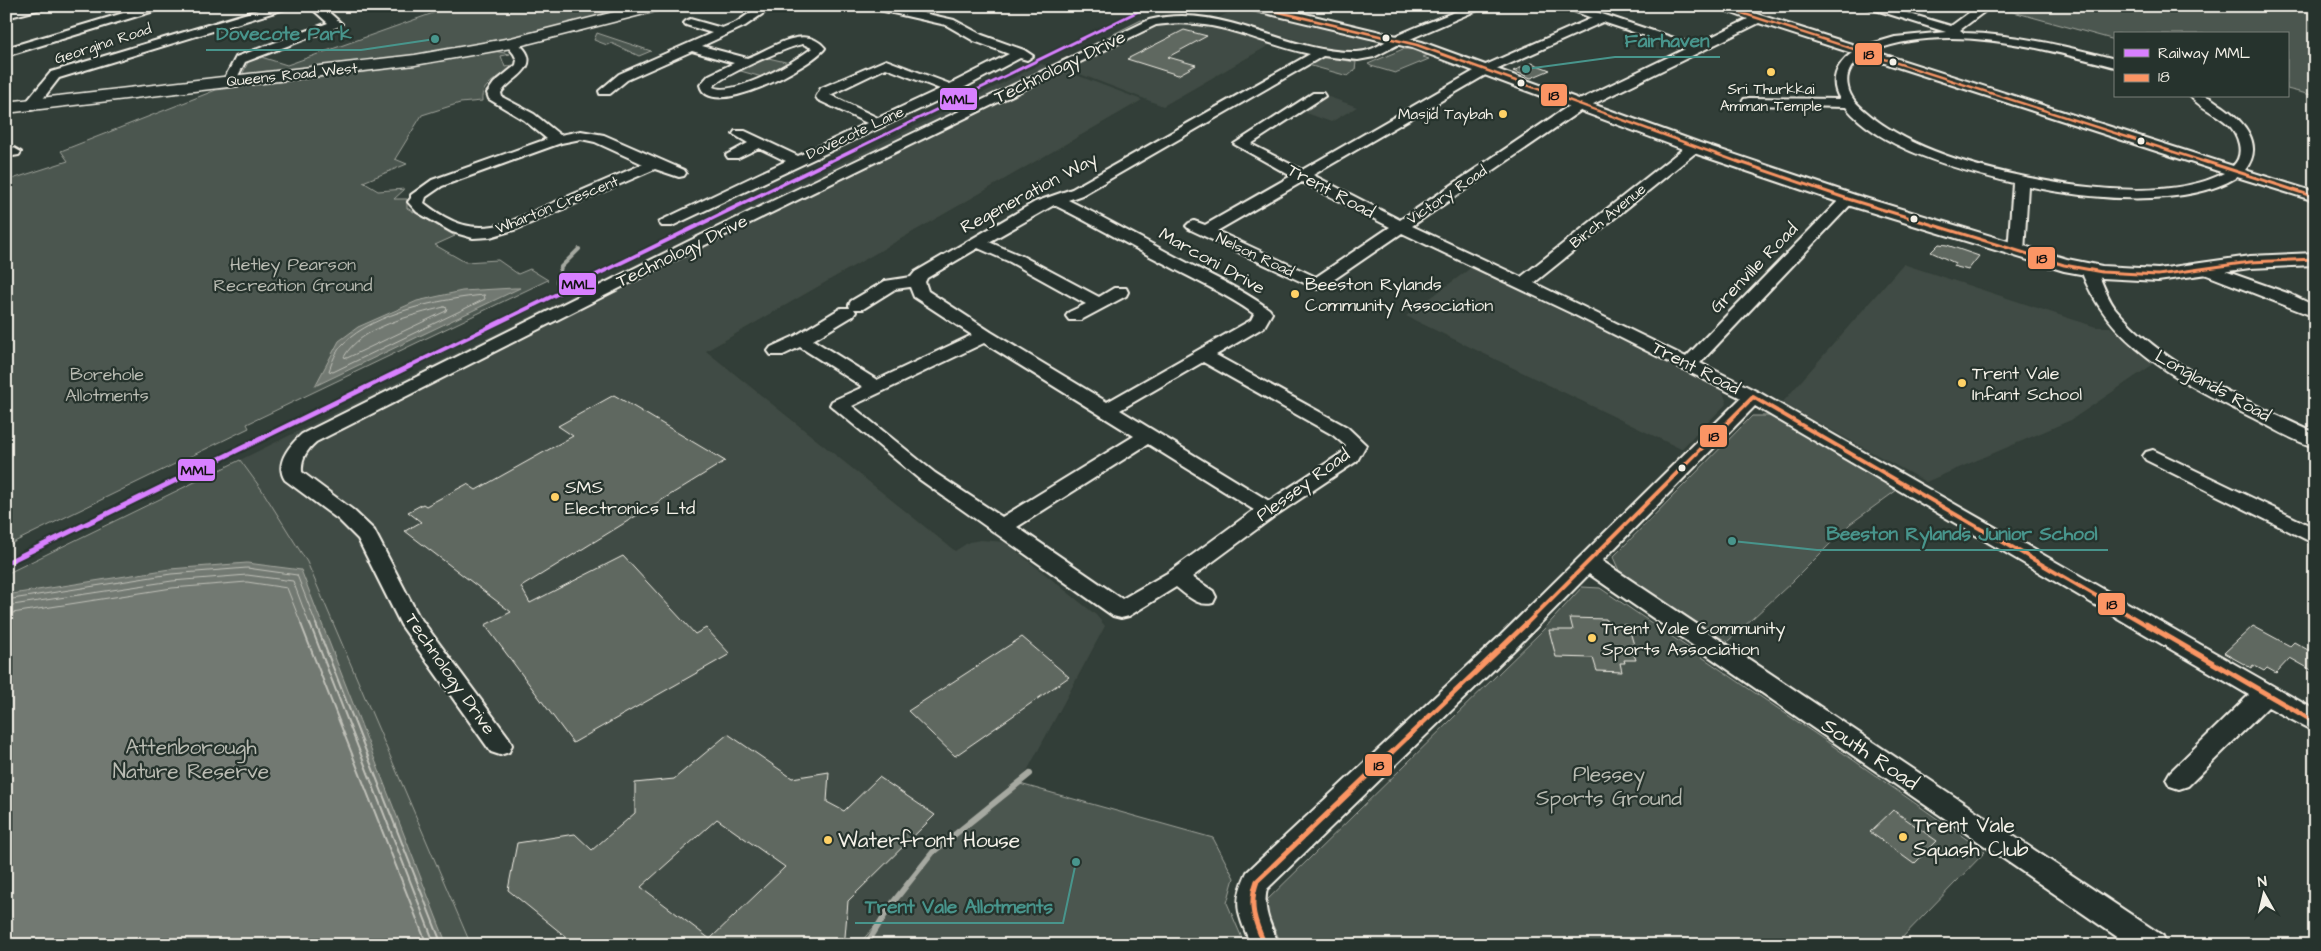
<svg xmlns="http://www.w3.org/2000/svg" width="2321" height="951" font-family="'Architects Daughter',sans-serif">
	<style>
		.built { fill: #404b44 }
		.green { fill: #4c564f; stroke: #a0a49c }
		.water { fill: #727972; stroke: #a6a9a1 }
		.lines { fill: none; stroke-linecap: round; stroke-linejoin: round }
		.shore-far1 { stroke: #c0c1b9; stroke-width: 1 }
		.shore { stroke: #c0c1b9; stroke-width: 2 }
		.stream-far1 { stroke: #a6a9a1; stroke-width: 4 }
		.stream { stroke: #a6a9a1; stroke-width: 6 }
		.building { fill: #5f6861; stroke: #f4f1e8; fill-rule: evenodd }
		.minor-casing { stroke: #f4f1e8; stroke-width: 4 }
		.tertiary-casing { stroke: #f4f1e8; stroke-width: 4 }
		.primary-casing { stroke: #f4f1e8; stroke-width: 3 }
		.minor { fill: #26332d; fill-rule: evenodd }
		.tertiary { fill: #26332d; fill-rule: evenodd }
		.primary { fill: #26332d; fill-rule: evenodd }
		.bus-1-far3-casing { stroke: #26332d; stroke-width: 5 }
		.bus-1-far2-casing { stroke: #26332d; stroke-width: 6 }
		.bus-1-far1-casing { stroke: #26332d; stroke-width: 8 }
		.bus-1-casing { stroke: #26332d; stroke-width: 9 }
		.bus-1-far3 { stroke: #fb9564; stroke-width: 2.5 }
		.bus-1-far2 { stroke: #fb9564; stroke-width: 3 }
		.bus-1-far1 { stroke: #fb9564; stroke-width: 4 }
		.bus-1 { stroke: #fb9564; stroke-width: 5 }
		.rail-1-far2-casing { stroke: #26332d; stroke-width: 5.5 }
		.rail-1-far1-casing { stroke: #26332d; stroke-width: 7 }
		.rail-1-casing { stroke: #26332d; stroke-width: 9 }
		.rail-1-far2 { stroke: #d880ff; stroke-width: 3 }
		.rail-1-far1 { stroke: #d880ff; stroke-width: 4 }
		.rail-1 { stroke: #d880ff; stroke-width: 5 }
		.bus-dot { fill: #f4f1e8; stroke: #26332d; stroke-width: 2 }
		.poi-dot { fill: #ffd166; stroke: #26332d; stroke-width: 2 }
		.labels { text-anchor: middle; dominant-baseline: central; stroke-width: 4.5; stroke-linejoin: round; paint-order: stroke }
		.far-street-label { font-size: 15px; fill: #f4f1e8; stroke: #26332d }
		.far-poi-label { font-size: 15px; fill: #f4f1e8; stroke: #26332d }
		.street-label { font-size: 18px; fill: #f4f1e8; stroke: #26332d }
		.park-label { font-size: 18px; fill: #b9bbb2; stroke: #26332d }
		.poi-label { font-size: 18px; fill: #f4f1e8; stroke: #26332d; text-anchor: start }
		.near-park-label { font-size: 21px; fill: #b9bbb2; stroke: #26332d }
		.near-street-label { font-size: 21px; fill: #f4f1e8; stroke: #26332d }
		.near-poi-label { font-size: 21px; fill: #f4f1e8; stroke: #26332d; text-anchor: start }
		.leader { fill: none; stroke: #48958c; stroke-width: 2 }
		.callout-dot { fill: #48958c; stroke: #26332d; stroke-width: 2 }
		.callout-label { font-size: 19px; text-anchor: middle; font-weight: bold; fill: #48958c; stroke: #26332d; stroke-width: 4.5; stroke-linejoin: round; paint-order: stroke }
		.line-badge { stroke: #26332d; stroke-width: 2 }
		.pale-badge-label { font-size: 14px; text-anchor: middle; font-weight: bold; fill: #111 }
	</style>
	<rect width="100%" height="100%" fill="#323e38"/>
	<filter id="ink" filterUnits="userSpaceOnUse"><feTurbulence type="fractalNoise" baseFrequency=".02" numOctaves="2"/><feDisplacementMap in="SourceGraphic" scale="10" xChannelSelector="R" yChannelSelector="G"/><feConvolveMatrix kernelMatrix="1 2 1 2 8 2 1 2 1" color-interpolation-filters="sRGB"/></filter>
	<g filter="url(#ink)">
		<path class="built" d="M1240,6L1351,33L1367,38L1372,43L1369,47L1362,50L1332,49L1217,19Z
			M1180,22L1210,25L1273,43L1163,106L1067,69L1154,26Z
			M1041,64L1063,70L1142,100L706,351L955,551L969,542L981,540L1005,542L1096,615L1105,626L1020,784L934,852L892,907L858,945H472L245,466L240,460Z
			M1326,96L1349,104L1357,107L1331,122L1301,111Z
			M1903,264L2096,327H2110L2155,363L2071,420L1926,482L1782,403Z
			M1472,267L1722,390L1727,403L1681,449L1406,316Z"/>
		<path class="green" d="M453,6H649L563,28L404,59L245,75L243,73L249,60L258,56L287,65Z
			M2000,6H2315V96L2287,89V34H2115V40L1999,8Z
			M1141,20L1145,21L1061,63L1058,62Z
			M597,33L651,51L639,56L611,43L607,45L594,40Z
			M1403,49H1414L1431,54L1423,57L1429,59L1395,73L1371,66L1368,64Z
			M494,51L510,54L501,56L505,67L513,65C503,78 480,82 482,101L460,103L422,115L395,159L407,164L363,182L378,191L405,189L394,199H407V208L455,236L435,245L465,262L498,260L518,274L530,269L548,280L247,424L249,428L6,546V181L68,161L61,151L216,90L394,68Z
			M764,57L790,63L762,77L737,70Z
			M1323,57L1356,62L1355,70L1348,76L1308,65Z
			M1752,416H1770L1897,490L1850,524L1792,582L1727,642L1620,573L1613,557Z
			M240,460L262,490L307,562L471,945H6V574Z
			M1582,587L1600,588L1826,741L1985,852L1897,943L1899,945H1282L1263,904L1544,629Z
			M1020,784L1213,838L1234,878L1227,903L1245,945H858L892,907L934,852Z"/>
		<path class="water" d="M514,288H520L315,386L339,341L358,327L417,301L462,291Z
			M247,563L301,570L447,945H6V595L170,569Z"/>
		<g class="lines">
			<path class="shore-far1" d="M484,295L485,299L333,372L329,371C332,362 336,351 343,344C375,312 441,299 484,295Z
				M444,307L447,308L446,311L347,358L344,357C360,327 413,315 444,307Z
				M6,600L171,574L247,568L297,575L317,626
				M6,606L172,581L247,575L293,581L310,626
				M6,614L172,588L247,582L287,588L302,626"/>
			<path class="shore" d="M301,624L427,945
				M310,624L435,945
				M316,624L442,945"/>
			<path class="stream-far1" d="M557,282L561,267L579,249"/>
			<path class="stream" d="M866,945L891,905L933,852L1030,774"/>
		</g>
		<path class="building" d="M1184,30L1207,36L1168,57L1196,65L1178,75L1127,59Z
			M1532,63L1550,70L1531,78L1513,71Z
			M1939,244L1947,245L1979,256L1968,270L1953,266L1955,263L1931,252Z
			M614,395L725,461L521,587L530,603L623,556L695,634L706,628L730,654L573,743L485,625L511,612L405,531L421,522L408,512L423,504L426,506L467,484L476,490L573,436L558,426Z
			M1570,618L1606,619L1608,624L1628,625L1634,645H1631L1636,660H1624L1625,663H1620L1622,672L1597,671L1593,658L1556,657L1549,630H1573Z
			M2253,626L2290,646L2294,642L2315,654V672L2290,658L2276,673L2267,668L2264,671L2253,665L2251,668L2224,653Z
			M1022,637L1069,677L955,756L908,711Z
			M728,734L792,778L829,772L827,802L844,811L879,777L935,815L848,901L845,937L806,945H576L508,890L517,843L575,834L592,850L635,813V783L674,779ZM717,819L785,867L710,939L641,887Z
			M1893,810L1937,841L1914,864L1870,832Z"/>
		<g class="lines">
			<g class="minor-casing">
				<path id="minor" d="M27,6H47L45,8L6,18V11Z
					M147,6H166L164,8L6,56V48Z
					M271,6H290L288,8L59,78L35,109L30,110L23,106L51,72Z
					M309,6H322L342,24L340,26L245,62L233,86H223L222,83L236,57L328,23Z
					M760,6H774L745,26L702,46L747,58C770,50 804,22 825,48C812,66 709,122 700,85L709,75L734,63L692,51L627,80L610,94H600L599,91L619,74L712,33L686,25L684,23L686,21L690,19L722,28L737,22ZM803,44L812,48C795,62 733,97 713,87C718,77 789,46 803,44Z
					M869,6H892L954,20L982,35L1024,50L1033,56L1027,60L1020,58L956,92L672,226H662L659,223L662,220L786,161L759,148L738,158H728L726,155L748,143L733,134L735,131H745L798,156L867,123L818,100L816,97L821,88L886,60L950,84L1009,54L974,41L946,25L875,9ZM886,68L940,89L878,118L830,95Z
					M1470,6H1487L1403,42L1374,57L1358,60L1323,56L1082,195L1068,200C1105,218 1140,238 1176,257C1208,274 1240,288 1269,309L1272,313L1264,327L1216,355L1347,427L1366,445L1357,461L1276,515L1192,577L1213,591L1216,597L1213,603C1198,607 1188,596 1176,587L1129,616L1121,618L1113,616L919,479L830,405L832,401L863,387L800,347L783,355H771L768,351L771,347L795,336L841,308H850L849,305L851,301L885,281L911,277L915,272L1035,202L1072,189L1310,54C1254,42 1217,16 1156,25L699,248L316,442C306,451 301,459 302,472L353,510L374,530L418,615L509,738L512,745L509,752L500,755L491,752L401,625L358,539L339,520L285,480C274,463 290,445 302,434L687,242L1149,20C1222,1 1286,54 1357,52C1372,52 1383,42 1396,36C1420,25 1445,16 1470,6ZM1054,205C1093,224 1128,245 1167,265C1196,281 1227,294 1254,314L1251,320L1107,402L991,332L928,291L925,282L927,278L978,248L1010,262L1086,304L1069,312L1066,316L1069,320H1081L1126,296L1128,292L1126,288H1114L1099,297L1022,256L989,242ZM910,287L914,297L972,335L877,380L813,340L853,316L856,312L854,309H863L895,289ZM984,343L1134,436L1002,517L935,473L852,406ZM1203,362L1333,435L1346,446L1342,453L1269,501L1120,410ZM1148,444L1254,510L1169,572L1122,599L1017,527Z
					M1560,6H1578L1695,45L1748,19L1713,6H1731L1861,47L1895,37L1946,32L1863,6H1883L1951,26L1978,6H1992L1960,30L1964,33C2015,34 2065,46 2115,59V67C2041,48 1947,22 1873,51L2233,166C2239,160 2241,153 2239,144C2233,116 2205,114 2190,96C2194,96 2201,95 2205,96C2211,97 2217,103 2222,106C2244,121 2265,145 2245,170L2315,192V201L2237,177C2185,209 2086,199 2028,186L2024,252L2022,255H2010L2008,252L2013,183C1963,171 1879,149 1846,107L1744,105L1742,102L1744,99L1749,98L1840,99C1829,82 1836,64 1852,53L1759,23L1583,109L1412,226L1521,277L1689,144H1699L1701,147L1699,150L1534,283L1686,357L1843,196H1853L1855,199L1853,202L1700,363L1760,393L2315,710V732L2268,707L2188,786L2179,789L2170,786L2166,779L2170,772L2249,695L1755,406L1602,561L2163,936L2167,945H2129L1589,574L1516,648L1267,889C1262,910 1271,926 1279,945H1251C1238,914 1232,904 1247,872L1500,636L1741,398L1571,313L1402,233L1323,287L1317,289L1189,229L1186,226L1189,223L1194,221L1205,225L1291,176L1234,144L1313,93H1323L1325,96L1251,144L1302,170L1481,67L1592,18ZM1603,22L1685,49L1573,103L1400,220L1313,175L1489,73ZM1863,56L2224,173C2183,195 2116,191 2071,185C2005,175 1916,156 1865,111C1858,105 1850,98 1848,87C1845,74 1851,64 1863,56ZM1302,182L1390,227L1316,277L1217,231Z
					M511,39C517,41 520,45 524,49C540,69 509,79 501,93L502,97L534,114L560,135L581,131L604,135L684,170L686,173L684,176L679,177L655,169L517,229L490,237L473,238L452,232L417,212L408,202L411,198V195L432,180L547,139L524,120L489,99L487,93L494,83L516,65L517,60L514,54L505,43ZM581,139L595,142L643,164L507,223C473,233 451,224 424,203L426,197L442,186L561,143Z
					M14,148L21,152L19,155L6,157V149Z
					M2205,264L2290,294L2315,306V317L2199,272L2197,269L2199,266Z
					M2089,265L2095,267L2097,270C2102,283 2107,297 2115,308C2165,369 2246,400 2315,433V447C2292,441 2270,426 2249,416C2182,382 2108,346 2081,270L2083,267Z
					M2153,450L2315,528V544L2146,460L2143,456L2146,452Z"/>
			</g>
			<g class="tertiary-casing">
				<path id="tertiary" d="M1246,6H1272L1422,42L1700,143L1855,195L2067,259L2102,266L2158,269L2250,256L2315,253V265L2250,268L2158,281L2102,278L2064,271L1841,203L1688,151L1412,48L1248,9Z"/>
			</g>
			<g class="primary-casing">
				<path id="primary" d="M638,6H666L664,9L511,48L415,65L6,113V102L415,55L511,38Z"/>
			</g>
			<use href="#minor" class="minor"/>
			<use href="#tertiary" class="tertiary"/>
			<use href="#primary" class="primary"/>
			<g class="bus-1-far3-casing">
				<path id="bus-1-far3" d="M1254,6L1417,45L1741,163
					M1720,6L2208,163"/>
			</g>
			<g class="bus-1-far2-casing">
				<path id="bus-1-far2" d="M1737,161L1848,199L2064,265L2102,272L2158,275L2250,262L2315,259
					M2204,161L2315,197"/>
			</g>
			<g class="bus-1-far1-casing">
				<path id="bus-1-far1" d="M1524,626L1753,397L2148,626"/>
			</g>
			<g class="bus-1-casing">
				<path id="bus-1" d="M2146,624L2315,722
					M1265,945C1255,923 1248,905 1257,881L1526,624"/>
			</g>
			<use href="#bus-1-far3" class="bus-1-far3"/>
			<use href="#bus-1-far2" class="bus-1-far2"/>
			<use href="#bus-1-far1" class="bus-1-far1"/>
			<use href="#bus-1" class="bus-1"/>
			<g class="rail-1-far2-casing">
				<path id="rail-1-far2" d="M827,163L1149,6"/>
			</g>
			<g class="rail-1-far1-casing">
				<path id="rail-1-far1" d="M407,367L830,161"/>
			</g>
			<g class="rail-1-casing">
				<path id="rail-1" d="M6,563L410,366"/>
			</g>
			<use href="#rail-1-far2" class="rail-1-far2"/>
			<use href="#rail-1-far1" class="rail-1-far1"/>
			<use href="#rail-1" class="rail-1"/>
		</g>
	</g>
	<g class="bus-dot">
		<circle cx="1386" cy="38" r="4.5"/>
		<circle cx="1893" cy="62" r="4.5"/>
		<circle cx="1521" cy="83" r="4.5"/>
		<circle cx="2141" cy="141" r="4.5"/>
		<circle cx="1914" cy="219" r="4.5"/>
		<circle cx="1682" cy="468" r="4.5"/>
	</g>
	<g class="poi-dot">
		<circle cx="1771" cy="72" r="5"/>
		<circle cx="1503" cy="114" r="5"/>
		<circle cx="1295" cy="294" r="5"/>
		<circle cx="1962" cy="383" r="5"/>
		<circle cx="555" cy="497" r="5"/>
		<circle cx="1592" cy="638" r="5"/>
		<circle cx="1903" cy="837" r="5"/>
		<circle cx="828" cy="840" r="5"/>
	</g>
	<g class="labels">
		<g class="far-street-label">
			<text transform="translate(103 44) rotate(-18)">Georgina Road</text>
			<text transform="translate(292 75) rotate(-6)">Queens Road West</text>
			<text transform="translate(855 133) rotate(-25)">Dovecote Lane</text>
			<text transform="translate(1447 195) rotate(-34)">Victory Road</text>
			<text transform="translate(557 205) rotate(-22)">Wharton Crescent</text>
			<text transform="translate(1608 216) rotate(-39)">Birch Avenue</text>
			<text transform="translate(1255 255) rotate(25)">Nelson Road</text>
		</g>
		<g class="far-poi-label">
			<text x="1771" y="89">Sri Thurkkai<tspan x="1771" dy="17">Amman Temple</tspan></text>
			<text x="1493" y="114" text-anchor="end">Masjid Taybah</text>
		</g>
		<g class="street-label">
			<text transform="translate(1060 67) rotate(-26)">Technology Drive</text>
			<text transform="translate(1331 191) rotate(28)">Trent Road</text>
			<text transform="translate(1029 193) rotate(-28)">Regeneration Way</text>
			<text transform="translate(682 251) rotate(-26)">Technology Drive</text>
			<text transform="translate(1212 261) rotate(29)">Marconi Drive</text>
			<text transform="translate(1754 268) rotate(-46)">Grenville Road</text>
			<text transform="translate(1696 368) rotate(27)">Trent Road</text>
			<text transform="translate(2213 386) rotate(29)">Longlands Road</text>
			<text transform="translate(1303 485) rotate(-36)">Plessey Road</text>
			<text transform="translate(450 674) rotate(55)">Technology Drive</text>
		</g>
		<g class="park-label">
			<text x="293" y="264">Hetley Pearson<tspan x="293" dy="21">Recreation Ground</tspan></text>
			<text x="107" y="374">Borehole<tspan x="107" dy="21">Allotments</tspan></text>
		</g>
		<g class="poi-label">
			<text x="1305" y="284">Beeston Rylands<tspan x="1305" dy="21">Community Association</tspan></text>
			<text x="1972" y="373">Trent Vale<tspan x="1972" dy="21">Infant School</tspan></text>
			<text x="565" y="487">SMS<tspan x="565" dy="21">Electronics Ltd</tspan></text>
			<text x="1602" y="628">Trent Vale Community<tspan x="1602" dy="21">Sports Association</tspan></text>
		</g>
		<g class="near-park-label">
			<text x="191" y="747">Attenborough<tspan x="191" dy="24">Nature Reserve</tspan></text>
			<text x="1609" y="774">Plessey<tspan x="1609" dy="24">Sports Ground</tspan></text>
		</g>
		<g class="near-street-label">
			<text transform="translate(1870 754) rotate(34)">South Road</text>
		</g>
		<g class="near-poi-label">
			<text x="1913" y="825">Trent Vale<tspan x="1913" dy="24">Squash Club</tspan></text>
			<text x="838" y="840">Waterfront House</text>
		</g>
	</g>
	<path class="leader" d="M435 39L361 50H206M1526 69L1615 57H1720M1732 541L1817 550H2108M1076 862L1063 923H855"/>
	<g class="callout-dot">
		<circle cx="435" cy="39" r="5"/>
		<circle cx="1526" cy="69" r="5"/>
		<circle cx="1732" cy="541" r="5"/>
		<circle cx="1076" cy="862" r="5"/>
	</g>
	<g class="callout-label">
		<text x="284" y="40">Dovecote Park</text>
		<text x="1667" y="47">Fairhaven</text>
		<text x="1962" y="540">Beeston Rylands Junior School</text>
		<text x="959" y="913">Trent Vale Allotments</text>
	</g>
	<g class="line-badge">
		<rect x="1854" y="42" width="29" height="24" rx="5" fill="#fb9564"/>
		<rect x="1540" y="83" width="28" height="24" rx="5" fill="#fb9564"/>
		<rect x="939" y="87" width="39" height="24" rx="5" fill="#d880ff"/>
		<rect x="2027" y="246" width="29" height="24" rx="5" fill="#fb9564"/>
		<rect x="558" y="272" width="39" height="24" rx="5" fill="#d880ff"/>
		<rect x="1699" y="424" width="29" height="24" rx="5" fill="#fb9564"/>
		<rect x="177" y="458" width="39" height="24" rx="5" fill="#d880ff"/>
		<rect x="2097" y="592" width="29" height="24" rx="5" fill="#fb9564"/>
		<rect x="1364" y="753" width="29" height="24" rx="5" fill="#fb9564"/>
	</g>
	<g class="pale-badge-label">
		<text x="1869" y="59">18</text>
		<text x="1554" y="100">18</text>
		<text x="958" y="104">MML</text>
		<text x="2042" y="263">18</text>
		<text x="578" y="289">MML</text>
		<text x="1714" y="441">18</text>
		<text x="197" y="475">MML</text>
		<text x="2112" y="609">18</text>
		<text x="1379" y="770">18</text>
	</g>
	<rect width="2321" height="951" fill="none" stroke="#26332d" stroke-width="25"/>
	<rect x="12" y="12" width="2296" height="926" fill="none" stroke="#f4f1e8" stroke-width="2" filter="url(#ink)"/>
	<rect x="2114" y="32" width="175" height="65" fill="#26332d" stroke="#787f78"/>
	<rect x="2124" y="49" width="25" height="8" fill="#d880ff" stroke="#787f78"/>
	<text x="2158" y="58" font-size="15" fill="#f4f1e8">Railway MML</text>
	<rect x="2124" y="74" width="25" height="8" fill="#fb9564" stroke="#787f78"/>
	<text x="2158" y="82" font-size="15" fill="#f4f1e8">18</text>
	<g transform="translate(2264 894) rotate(352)" stroke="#26332d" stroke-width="4" paint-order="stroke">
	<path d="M0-4L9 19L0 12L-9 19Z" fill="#f4f1e8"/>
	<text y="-8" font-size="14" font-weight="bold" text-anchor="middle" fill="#f4f1e8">N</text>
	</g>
</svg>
